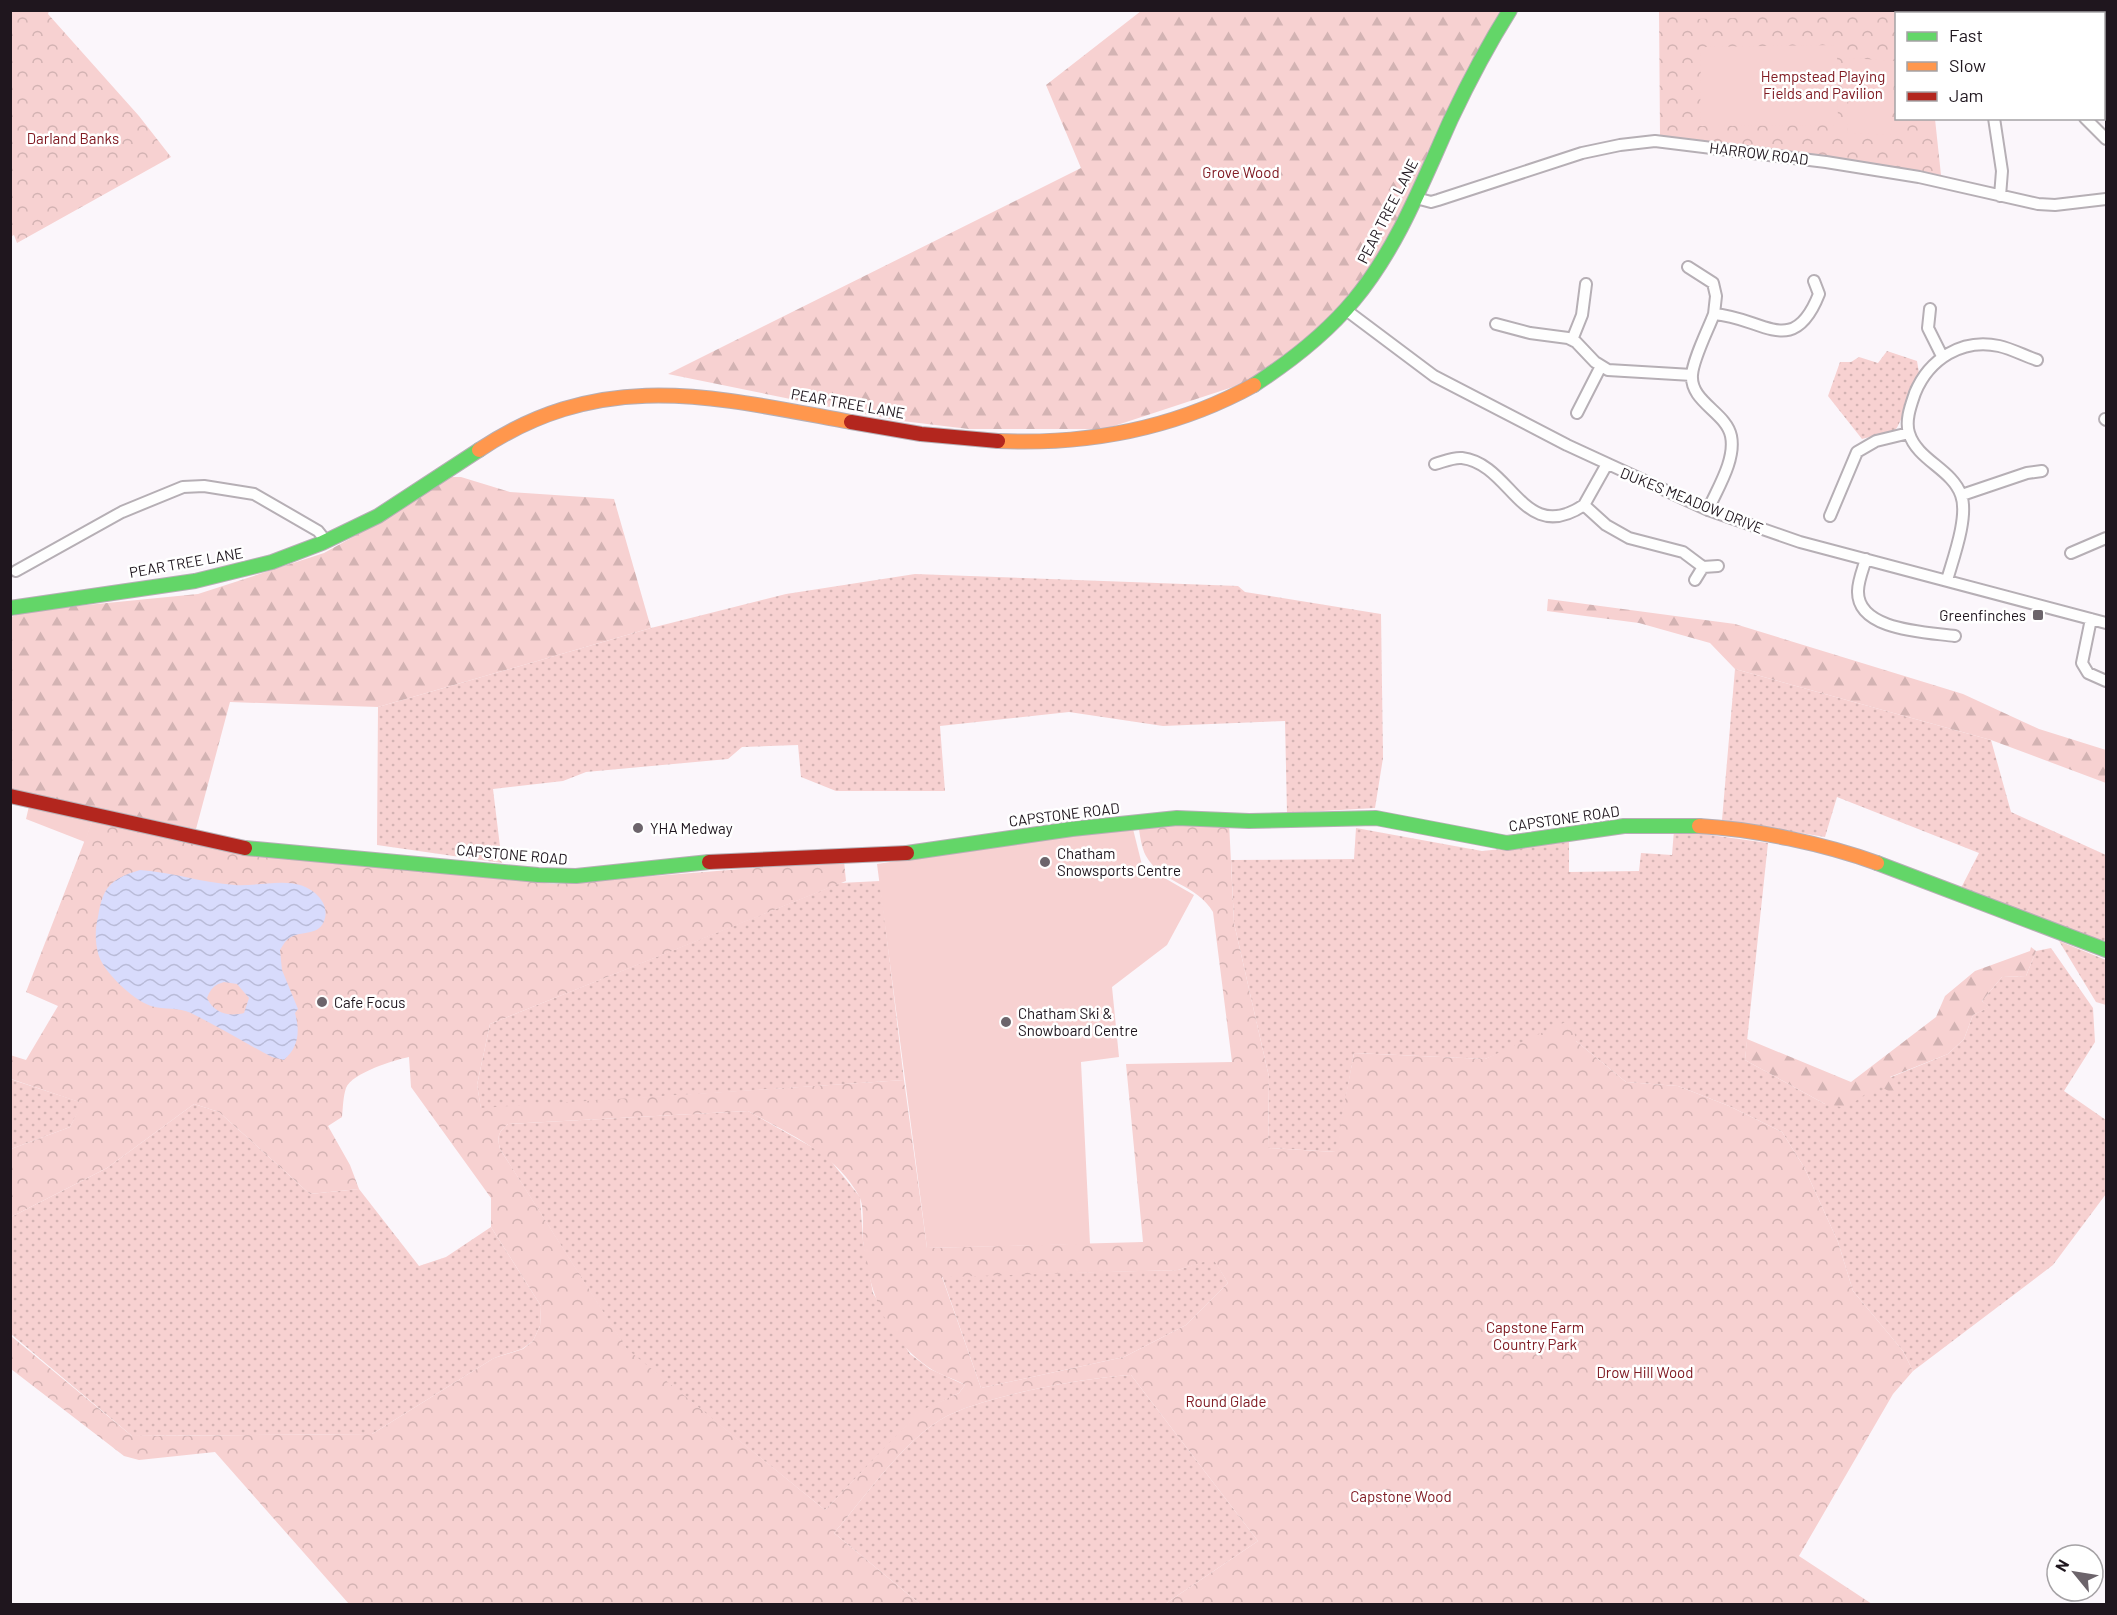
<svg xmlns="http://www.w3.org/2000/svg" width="2117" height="1615" font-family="Barlow,sans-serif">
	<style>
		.grass { fill: url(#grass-dots) }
		.forest { fill: url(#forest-firs) }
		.park { fill: url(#park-crowns); fill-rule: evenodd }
		.garden { fill: #f7d1d1 }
		.water { fill: url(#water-waves); fill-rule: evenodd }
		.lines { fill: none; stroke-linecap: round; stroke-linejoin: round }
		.street-casing { stroke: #b6afb5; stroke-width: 14 }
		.fast-casing { stroke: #b6afb5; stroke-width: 16 }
		.slow-casing { stroke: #b6afb5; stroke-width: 16 }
		.jam-casing { stroke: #b6afb5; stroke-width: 16 }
		.street { stroke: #fefefe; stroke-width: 10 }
		.fast { stroke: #63d668; stroke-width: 14 }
		.slow { stroke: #ff974d; stroke-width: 14 }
		.jam { stroke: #b3261e; stroke-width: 14 }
		.poi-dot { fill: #6c646b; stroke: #fff; stroke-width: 2 }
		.labels { text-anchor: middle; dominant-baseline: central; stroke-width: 5; stroke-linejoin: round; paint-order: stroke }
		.park-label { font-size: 15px; fill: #801b23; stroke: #fff }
		.street-label { font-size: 15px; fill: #1f161e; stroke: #fff }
		.poi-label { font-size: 15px; fill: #1f161e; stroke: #fff; text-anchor: start }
	</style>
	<defs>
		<pattern id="grass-dots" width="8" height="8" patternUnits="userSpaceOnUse" patternTransform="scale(1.5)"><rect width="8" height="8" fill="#f7d1d1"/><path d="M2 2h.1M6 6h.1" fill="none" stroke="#d3b3b3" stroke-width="1.8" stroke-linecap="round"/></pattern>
		<pattern id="forest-firs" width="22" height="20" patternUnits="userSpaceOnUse" patternTransform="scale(1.5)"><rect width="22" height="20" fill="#f7d1d1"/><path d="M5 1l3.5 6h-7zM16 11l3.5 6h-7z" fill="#d3b3b3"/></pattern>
		<pattern id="park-crowns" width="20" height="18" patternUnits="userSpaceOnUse" patternTransform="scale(1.5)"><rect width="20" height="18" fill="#f7d1d1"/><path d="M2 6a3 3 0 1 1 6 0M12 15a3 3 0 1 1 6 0" fill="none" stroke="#d3b3b3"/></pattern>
		<pattern id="water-waves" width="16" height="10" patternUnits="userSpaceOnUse" patternTransform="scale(1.5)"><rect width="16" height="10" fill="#d8dbfc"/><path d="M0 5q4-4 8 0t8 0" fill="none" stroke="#b9bbd8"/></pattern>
	</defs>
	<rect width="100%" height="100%" fill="#fbf6fb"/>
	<path class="grass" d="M1887,351L1917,361L1919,373C1912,385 1901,426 1895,430C1885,435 1872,436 1862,439L1828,396L1840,362H1851L1859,357L1878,363Z
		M915,574L1238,586L1245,592L1381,614L1383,758L1375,808L1287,813L1285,721L1163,726L1069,712L940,726L945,791H836L801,777L798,745L742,747L728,759L586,772L563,781L493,789L502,863L377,845L378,707L651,628L786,594Z
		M1735,669L1991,740L2011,812L2106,855V946L1960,890L1979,853L1837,797L1825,837L1722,820Z
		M1356,828L1482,851L1569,842V872L1639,871L1641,853L1672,855L1674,830L1768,843L1745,1060L1825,1104L1948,1054L1964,1039L1973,1015L1989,1007L1982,1001L2002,977L2026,976L2036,951L2051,948L2093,1008L2095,1042L2064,1091L2106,1120V1194L2053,1265L1913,1371L1903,1351L1853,1291L1838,1242L1804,1167L1782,1132L1729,1106L1678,1086L1626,1082L1576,1041L1518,1046L1485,1059L1354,1053L1336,1152L1268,1148L1269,1077L1234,923L1231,860L1354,859Z
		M880,881L904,1080L481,1109L477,1085L490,1024L840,883Z
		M2059,941L2106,960V1005L2096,1002Z
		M10,1079L83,1103L70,1127L11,1149Z
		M194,1104L219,1112L310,1194L359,1189L419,1266L446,1257L491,1227L541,1306L540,1326L533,1341L522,1349L494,1358L372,1434L132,1436L11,1334V1217L107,1168Z
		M748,1111L826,1155L860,1197L863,1241L873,1293L910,1354L930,1369L965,1385L959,1393L920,1412L825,1510L627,1350L500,1149C497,1137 498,1132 508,1124Z
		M1213,1258L1228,1283L1186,1325L1124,1357L981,1388L942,1276L1178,1270Z
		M1131,1375L1258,1541L1165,1604H920L834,1533C865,1497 900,1445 940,1420C976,1397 1088,1377 1131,1375Z"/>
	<path class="forest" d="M1141,11H1503L1387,241L1357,287L1306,342L1242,384L1105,429H969L894,420L668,374L1081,168L1046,85Z
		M449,477H461L510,492L614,499L651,628L378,707L230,702L196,829L11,789V617L26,611L198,594L324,553L389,517Z
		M1548,599L1735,624L1963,694L2039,729L2106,750V783L1991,740L1735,669L1710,643L1639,623L1547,611Z
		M2031,947L2036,951L2026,976L2002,977L1982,1001L1990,1007L1973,1015L1964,1039L1948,1054L1890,1077L1900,1089L1897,1096L1878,1085L1846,1108L1825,1104L1745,1060L1747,1039L1851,1082L1936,1017L1945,996L1975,971L2030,951Z"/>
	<path class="park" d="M11,10L49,11L48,14L139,116L171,157L17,243L14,235L10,237Z
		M1659,11H1915L1913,13L1896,14V118L1935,119L1941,175L1660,137Z
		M93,819L349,863L554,884L844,861L846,881L490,1024L477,1085L481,1108L904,1080L927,1248L1143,1242L1126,1064L1232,1062L1213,912C1197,884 1161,883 1146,856C1141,847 1140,834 1138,824L1229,822L1234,923L1269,1077L1268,1148L1335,1152L1354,1053L1485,1059L1572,1019L1576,1041L1626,1082L1678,1086L1729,1106L1782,1132L1804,1167L1838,1242L1853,1291L1903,1351L1913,1371L1893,1394L1799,1556L1872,1604H1165L1258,1541L1131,1375C1088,1377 976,1397 940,1420C900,1445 865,1497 834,1533L920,1604H349L215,1452L139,1460L124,1456L11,1369V1336L132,1436H157L372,1434L494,1358L523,1349L533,1341L540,1326L541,1306L491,1227V1198L411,1087L409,1057C394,1060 352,1073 346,1088C343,1097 343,1108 342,1117L328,1126L350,1165L359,1189L310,1194L219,1112L194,1104L107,1168L11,1217V1149L70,1127L82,1103L11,1079L10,1055L26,1060L58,1006L26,992ZM748,1111C789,1134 836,1153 859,1196C865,1207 862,1228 863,1241C869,1291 885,1337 928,1367C939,1375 953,1378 965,1385L959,1393L920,1411L825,1510L627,1349L500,1149C497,1137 498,1132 508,1124ZM1213,1259L1228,1283L1186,1325L1124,1357L981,1388L942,1277L1178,1270Z"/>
	<path class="garden" d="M1694,11H1740L1741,18L1694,19Z
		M1837,45L1838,125L1700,126L1701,47Z
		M1850,58L1895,61L1891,135L1847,133Z
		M30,802L93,819L85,842L26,819Z
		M1132,825L1142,865L1194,895L1167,945L1112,987L1119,1057L1081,1062L1090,1244L927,1248L877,864Z"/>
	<path class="water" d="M140,870C172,872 203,883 235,885C263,887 298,873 319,897C324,903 327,910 325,918C320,938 301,929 288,939C285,941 282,947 280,950L282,970L298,1009L295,1013C300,1031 299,1047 284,1060L272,1057C245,1043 219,1027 191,1013C179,1007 164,1010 151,1006C133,1000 102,971 98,953C95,941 95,928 98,917C103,887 110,879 140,870ZM224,982L237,984L249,998L244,1013C228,1017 214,1013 207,998C211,988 214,985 224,982Z"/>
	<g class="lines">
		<g class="street-casing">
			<path id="street" d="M2045,14V10
				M1994,118L2002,171L2000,196
				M2085,118L2106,139
				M1416,198L1431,202L1438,200L1582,153L1620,145L1655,141L1826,162L1919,177L2038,204L2055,205L2106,199
				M1688,267L1713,283L1716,296L1714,314
				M1930,309L1928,328L1942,356
				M1346,310L1434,376L1567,445L1708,510L1800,542L2106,623
				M1496,324L1530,333L1568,338L1576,342L1595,362L1608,370L1692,375
				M1572,340L1582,315L1586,284
				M1577,413L1601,366
				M2105,419L2106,420
				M1435,464C1443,462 1453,457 1462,458C1512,464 1523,546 1584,505
				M1607,464L1584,505L1606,525L1629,538L1683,552L1703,567L1718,566
				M1962,495L2027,473L2042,471
				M1708,510C1717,489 1736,460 1731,436C1726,412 1690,402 1692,375C1693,359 1708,330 1714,314C1762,317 1793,360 1819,294L1814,281
				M1830,516L1857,452L1876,441L1909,433
				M2071,553L2106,538
				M1866,559C1863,569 1858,581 1858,591C1857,631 1927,632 1955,636
				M16,571L122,512L183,487L204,486L254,494L318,531L326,541
				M1695,580L1703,567
				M1947,580C1953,559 1969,516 1961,495C1952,469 1917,460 1909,433C1905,420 1911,405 1915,393C1929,359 1962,338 1999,346C2012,349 2025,356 2037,360
				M2091,619L2082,663L2088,673L2106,681"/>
		</g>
		<g class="fast-casing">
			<path id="fast" d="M1254,385C1291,361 1325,335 1354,300C1398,247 1423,181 1451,119C1469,81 1488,45 1510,10
				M10,608L195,581L272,562L322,543L378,516L479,450
				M245,848L538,875L576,876L709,862
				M907,853L1072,829L1177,818L1249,821L1376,818L1507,843L1624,826H1699
				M1877,863L2106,950"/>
		</g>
		<g class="slow-casing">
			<path id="slow" d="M998,441C1088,445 1174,429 1254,385
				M479,450C604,367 714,397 851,422
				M1699,826C1754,829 1825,844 1877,863"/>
		</g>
		<g class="jam-casing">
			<path id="jam" d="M851,422L921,434L998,441
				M10,796L245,848
				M709,862L907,853"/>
		</g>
		<use href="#street" class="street"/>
		<use href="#fast" class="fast"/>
		<use href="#slow" class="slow"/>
		<use href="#jam" class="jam"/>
	</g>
	<g class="poi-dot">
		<rect x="2032" y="609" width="12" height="12" rx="3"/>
		<circle cx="638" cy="828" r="6"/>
		<circle cx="1045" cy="862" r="6"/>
		<circle cx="322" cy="1002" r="6"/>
		<circle cx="1006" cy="1022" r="6"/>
	</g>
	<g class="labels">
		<g class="park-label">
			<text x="1823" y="76">Hempstead Playing<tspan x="1823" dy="17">Fields and Pavilion</tspan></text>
			<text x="73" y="138">Darland Banks</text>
			<text x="1241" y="172">Grove Wood</text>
			<text x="1535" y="1327">Capstone Farm<tspan x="1535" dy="17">Country Park</tspan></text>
			<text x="1645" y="1372">Drow Hill Wood</text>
			<text x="1226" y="1401">Round Glade</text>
			<text x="1401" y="1496">Capstone Wood</text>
		</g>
		<g class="street-label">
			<text transform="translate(1759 153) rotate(7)">HARROW ROAD</text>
			<text transform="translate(1387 211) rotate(-63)">PEAR TREE LANE</text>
			<text transform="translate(848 403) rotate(10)">PEAR TREE LANE</text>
			<text transform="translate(1692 500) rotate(22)">DUKES MEADOW DRIVE</text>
			<text transform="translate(186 562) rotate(-10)">PEAR TREE LANE</text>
			<text transform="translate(1064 814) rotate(-7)">CAPSTONE ROAD</text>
			<text transform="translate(1564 818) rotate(-8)">CAPSTONE ROAD</text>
			<text transform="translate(512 854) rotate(5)">CAPSTONE ROAD</text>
		</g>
		<g class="poi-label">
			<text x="2026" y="615" text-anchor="end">Greenfinches</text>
			<text x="650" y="828">YHA Medway</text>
			<text x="1057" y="853">Chatham<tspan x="1057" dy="17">Snowsports Centre</tspan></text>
			<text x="334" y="1002">Cafe Focus</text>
			<text x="1018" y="1013">Chatham Ski &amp;<tspan x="1018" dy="17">Snowboard Centre</tspan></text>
		</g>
	</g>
	<rect width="2117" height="1615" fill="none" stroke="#1f161e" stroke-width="24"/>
	<rect x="1895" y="12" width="210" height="108" fill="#ffffff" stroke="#a5a2a5" stroke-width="1.5"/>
	<rect x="1907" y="32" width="30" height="9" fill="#63d668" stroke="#a5a2a5" stroke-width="1.5"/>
	<text x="1949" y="42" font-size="18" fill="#1f161e">Fast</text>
	<rect x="1907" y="62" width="30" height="9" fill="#ff974d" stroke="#a5a2a5" stroke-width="1.5"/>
	<text x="1949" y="72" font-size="18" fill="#1f161e">Slow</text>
	<rect x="1907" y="92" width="30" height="9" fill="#b3261e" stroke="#a5a2a5" stroke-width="1.5"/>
	<text x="1949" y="102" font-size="18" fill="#1f161e">Jam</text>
	<g transform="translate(2075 1573) rotate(300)"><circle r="28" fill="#ffffff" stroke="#a5a2a5" stroke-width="1.5"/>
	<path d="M0-4.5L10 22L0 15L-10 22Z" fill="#6c646b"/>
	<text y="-9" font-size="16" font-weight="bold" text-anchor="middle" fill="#1f161e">N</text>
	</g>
</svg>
